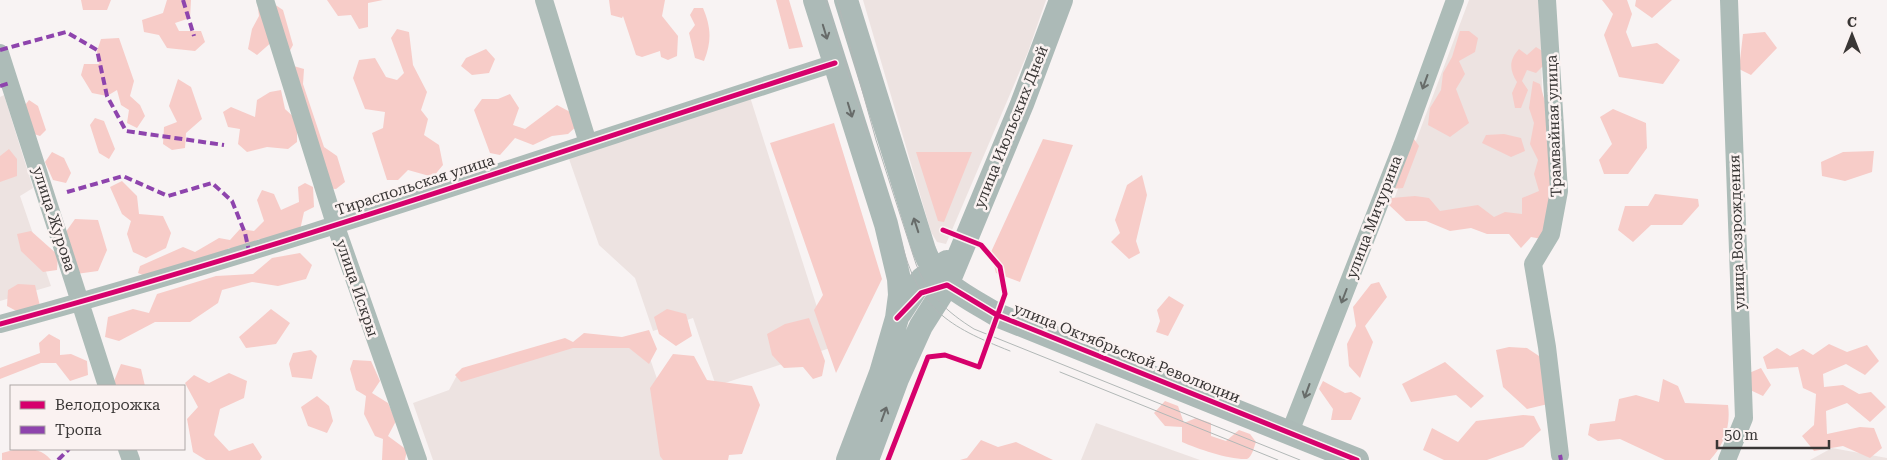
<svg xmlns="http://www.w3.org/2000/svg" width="1887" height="460" font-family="'Roboto Serif',serif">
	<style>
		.built { fill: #ede3e1 }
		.green { fill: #f7ccc8 }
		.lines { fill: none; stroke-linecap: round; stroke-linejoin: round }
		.street { stroke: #adbcb8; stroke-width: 18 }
		.secondary { stroke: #acbab7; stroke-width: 24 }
		.tram { stroke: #b2b8b7; stroke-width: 1 }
		.quiet { stroke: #8e44ad; stroke-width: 4; stroke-dasharray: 8 4; stroke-linecap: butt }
		.cycleway-casing { stroke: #faf2f1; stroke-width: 8 }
		.cycleway { stroke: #d6006c; stroke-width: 5 }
		.oneway { stroke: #676b69 }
		.oneway2 { stroke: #676c69 }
		.labels { text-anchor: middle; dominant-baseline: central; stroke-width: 5; stroke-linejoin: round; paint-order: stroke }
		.street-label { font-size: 15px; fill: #393635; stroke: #faf2f1 }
	</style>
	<rect width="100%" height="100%" fill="#f8f3f3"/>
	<path class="built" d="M863,0H1046L1028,52L946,244L937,242L931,232Z
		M1469,0H1540L1545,222L1460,225L1393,202Z
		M4,95L33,188L20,196L51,286L0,301V97Z
		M750,97L830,348L716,386L693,318L653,331L635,278L599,245L568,156Z
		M566,342L645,344L685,460H433L413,403L449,390L456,377Z
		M1096,423L1200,460H1081Z
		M1832,448L1887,458V460H1810Z"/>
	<path class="green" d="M81,0H111L107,10H83Z
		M167,0H191L190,18L175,23L179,31H201L205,42L195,51L167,48L159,35L144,32L142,20L163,13Z
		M257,0H274V4L283,10L293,45L287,56L274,40L257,55L248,49L252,29L259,16Z
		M327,0H383L368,3V27L359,29L351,15L338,16Z
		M609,0H665L662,16L678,36L677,56L668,60L661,57L660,51L642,57L636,55L623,16L622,18L611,15Z
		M776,0H789L803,47L789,49Z
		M1602,0H1627L1632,14L1626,32L1632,47L1657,43L1680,60L1663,84L1619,77L1604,35L1613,14Z
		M1636,0H1672L1652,18L1635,6Z
		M694,8H703C711,27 712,41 704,61L695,58L689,33L695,25L690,15Z
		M397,29L409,32L413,65L427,92L421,110L428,119L424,135L439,145L443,165L433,177L408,170L398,180H387L372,133L383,128L385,112L365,109L353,78L359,60L375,58L386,77L397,80L404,73L391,38Z
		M1460,31H1469L1478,38L1475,52L1459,61L1465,74L1456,89L1469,123L1450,137L1428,125L1430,108L1441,90L1443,73L1452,57Z
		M1765,32L1777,48L1751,75L1739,69L1743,34Z
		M119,38L134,81L130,96L140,105L145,116L137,128L127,123L129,110L121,105L117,90L107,96L92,93L81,75L84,64H99L97,51L101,39Z
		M1536,47L1544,52V65L1536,73L1527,70L1522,81L1528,90L1521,108H1515L1512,93L1517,82C1509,69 1509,60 1519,49L1527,55Z
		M486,49L495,59L489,73L472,75L461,66L466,58Z
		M290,65L304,69L303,84L324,147L337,156L345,182L336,189L325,188Z
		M178,79L191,87L202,119L186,133L185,148L172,150L163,144L164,127L177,122L169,106Z
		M1533,81L1540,84L1551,123L1557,198L1542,239L1531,237L1521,248L1509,234H1487L1471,228L1450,231L1426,221H1406L1388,204L1391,198L1415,196L1429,198L1440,211L1478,205L1494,217L1505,212L1522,214V198L1539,191L1534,174L1538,160L1530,144L1534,123L1529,108Z
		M281,90L285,109L297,120V142L288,149L267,147L247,152L238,144L240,129L228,127L223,112L231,107L255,117L257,100L270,92Z
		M510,94L519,108L513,125L525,129L557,105L574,114L578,125L568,134L552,136L533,145L515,138L500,155L490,153L474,110L482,99H498Z
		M29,100L38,106L46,130L40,136L31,133L22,109Z
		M1613,109L1646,123L1647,148L1628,174H1604L1599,160L1612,144L1600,117Z
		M95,118L104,121L115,149L109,159L99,153L90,125Z
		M834,123L882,279L836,373L814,310L823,295L770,143Z
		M1504,134L1521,138L1525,151L1511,157L1482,143L1486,135Z
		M1043,139L1073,145L1020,282L996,273L991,252Z
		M1414,139L1419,146L1403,188L1392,189L1404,142Z
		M9,149L17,159V176L0,182V156Z
		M1874,151L1872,172L1845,181L1822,176L1821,162L1843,152Z
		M52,152L64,158L71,173L66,183L53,180L45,162Z
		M916,152H972L944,222L938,221Z
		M1142,175L1147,195L1136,241L1140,253L1129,259L1111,242L1120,233L1115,220L1127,185Z
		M122,181L137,196L139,214L163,216L171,233L166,248L146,258L133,252L127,234L131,221L122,214L110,187Z
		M305,183L313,187L314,207L304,212L300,230L273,239H259L242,248H229L214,259L150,278L138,273L140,266L183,247L195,252L219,238L230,240L240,229L254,231L264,221L257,200L262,190L274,194L281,210L299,202L298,187Z
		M1655,194L1698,199L1699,206L1682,225H1651L1633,242L1618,230L1625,206H1648Z
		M75,219L98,220L107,250L98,271L76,274L65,233Z
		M31,231L58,255L57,270L43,272L21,251L17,234Z
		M300,253L312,265L306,279L278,286L252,282L222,290L218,303L190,322H155L119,341L105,337L108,317L133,309L149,313L157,294L216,276L253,274L272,258Z
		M1379,282L1387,297L1365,326L1373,342L1360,378L1349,366L1347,344L1356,326L1353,307L1371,284Z
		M18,284L35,285L40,306L22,314L7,306L8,290Z
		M1169,296L1184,305L1168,336L1156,332L1160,321L1157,310Z
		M271,309L290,323L276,344L246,348L239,337Z
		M667,309L686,314L692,336L676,346L659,334L654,317Z
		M809,318L825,361L822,376L813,379L803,367L784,368L772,355L767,334L785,324Z
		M649,330L657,349L649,364L629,348H573L461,382L455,375L462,368L565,338L573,342L584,333L622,337Z
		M49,334L60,340V355L71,354L87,361L88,375L70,381L56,363H41L0,379V368L40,353L39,343Z
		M1829,344L1847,352L1867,345L1879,361L1865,375L1846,364L1823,374L1824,387L1843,385L1859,394L1871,392L1886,407L1870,422L1847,403L1826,411L1827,434L1860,427L1874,428L1882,448L1870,458L1843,446L1814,451L1802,436L1814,425L1816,394L1803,388L1798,367L1767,369L1763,357L1777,348L1790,356L1803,349L1813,355Z
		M1509,347L1527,348L1545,360L1548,404L1527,409L1503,387L1496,350Z
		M311,350L317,356L312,379L292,377L289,364L293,353Z
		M673,354L694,356L707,380L752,386L760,405L742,454L729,455L728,460H663L660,456L650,388Z
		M353,360L371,361L380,381L372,393L388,403L396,421L388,436L407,450L405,460H382L383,439L375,436L364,414L366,396L356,390L350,369Z
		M1445,362L1484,396L1471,408L1456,395L1411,402L1402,384Z
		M121,364L141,369L145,386H112Z
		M1761,368L1771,385L1763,396L1748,389L1749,373Z
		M229,373L247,381L244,398L220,409L214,435L229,451L253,443L262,457L260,460H206L193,452L187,419L198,407L185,383L194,375L209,383Z
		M1663,379L1678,386L1685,403L1728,405C1731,426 1724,445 1710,460H1665L1620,439L1598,441L1588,435L1590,424L1615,421L1619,399L1636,395L1659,402Z
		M1323,381L1345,393L1351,392L1361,398L1351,420H1331L1333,409L1319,389Z
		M317,396L329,406L333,421L327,433L308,426L301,407Z
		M1165,401L1178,406L1184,423L1196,418L1211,423V436L1226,441L1239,430L1250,434L1256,442C1254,447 1252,457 1247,459C1230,460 1198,449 1182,442V427L1165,426L1154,413Z
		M1523,415L1534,416L1541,430L1523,447L1487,460H1444L1423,450L1432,428L1458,442L1476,421Z
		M981,440L998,447L1016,442L1053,460H960L967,458Z
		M17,449C31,449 41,448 51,460H2V453Z"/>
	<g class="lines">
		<path class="street" d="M265,0L335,224L418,460
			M544,0L588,143
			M1547,0L1559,191L1551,234L1533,264L1547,347L1560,455
			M0,53L107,386
			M0,324C282,248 557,152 835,63
			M1290,432L1402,146L1455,0
			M127,449L131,460
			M1727,460L1744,418L1729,0"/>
		<path class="secondary" d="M815,0L886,224L899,279L900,295L897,318L881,373L848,460
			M846,0L924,250C936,284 968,297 997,315L1357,460
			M900,313L922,279L947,262
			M867,460L897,379L921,326L947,285L1022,104L1061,0"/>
		<path class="tram" d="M826,0L867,133
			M837,0L876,140L916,264C928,295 947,312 974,329L1300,460
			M901,240C918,309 947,326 1010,351
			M1060,372L1278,460"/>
		<path class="quiet" d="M183,0L194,36
			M0,50L66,32L97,50L107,96L126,131L224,145
			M0,86L10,83
			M67,192L123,176L168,196L212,183L232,201L245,233L249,251
			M1560,455L1561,460
			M58,460L69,449"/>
		<g class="cycleway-casing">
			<path id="cycleway" d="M897,318L921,293L947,285L997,315L1357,460
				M0,324C282,248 557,152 835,63
				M888,460L928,357L945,355L979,367L1005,294L1000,267L981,245L943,230"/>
		</g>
		<use href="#cycleway" class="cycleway"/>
	</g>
	<defs><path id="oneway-shaft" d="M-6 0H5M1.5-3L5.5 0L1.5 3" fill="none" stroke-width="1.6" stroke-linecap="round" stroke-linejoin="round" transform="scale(1.25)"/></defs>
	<g class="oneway">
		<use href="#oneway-shaft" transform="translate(825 32) rotate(73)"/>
		<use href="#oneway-shaft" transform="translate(850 110) rotate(73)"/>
		<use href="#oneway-shaft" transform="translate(916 225) rotate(-108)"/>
		<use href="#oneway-shaft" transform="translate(884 414) rotate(-70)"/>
	</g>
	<g class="oneway2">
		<use href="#oneway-shaft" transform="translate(1425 82) rotate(110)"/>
		<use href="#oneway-shaft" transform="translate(1344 296) rotate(111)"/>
		<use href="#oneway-shaft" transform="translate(1307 391) rotate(110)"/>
	</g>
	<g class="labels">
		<g class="street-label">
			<text transform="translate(1554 126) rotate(-92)">Трамвайная улица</text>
			<text transform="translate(1011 127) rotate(-68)">улица Июльских Дней</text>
			<text transform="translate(415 185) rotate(-18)">Тираспольская улица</text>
			<text transform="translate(1374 217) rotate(-69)">улица Мичурина</text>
			<text transform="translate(54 219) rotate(72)">улица Журова</text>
			<text transform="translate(1737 232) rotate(-92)">улица Возрождения</text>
			<text transform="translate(357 288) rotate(71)">улица Искры</text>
			<text transform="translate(1127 353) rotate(22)">улица Октябрьской Революции</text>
		</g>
	</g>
	<rect x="10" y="385" width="175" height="65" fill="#faf2f1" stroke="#ada7a6"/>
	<rect x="20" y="401" width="25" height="8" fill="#d6006c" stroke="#ada7a6"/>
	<text x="55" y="410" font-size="15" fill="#393635">Велодорожка</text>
	<rect x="20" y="426" width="25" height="8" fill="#8e44ad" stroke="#ada7a6"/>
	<text x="55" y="435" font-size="15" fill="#393635">Тропа</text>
	<g transform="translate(1852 35)" stroke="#faf2f1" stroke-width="4" paint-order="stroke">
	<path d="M0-4L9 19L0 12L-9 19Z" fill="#393635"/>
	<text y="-8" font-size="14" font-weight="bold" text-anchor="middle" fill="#393635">С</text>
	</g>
	<path d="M1717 440v8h112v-8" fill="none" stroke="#393635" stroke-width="2.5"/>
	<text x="1724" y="440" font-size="15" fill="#393635" stroke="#faf2f1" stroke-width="4" paint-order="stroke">50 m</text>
</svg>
